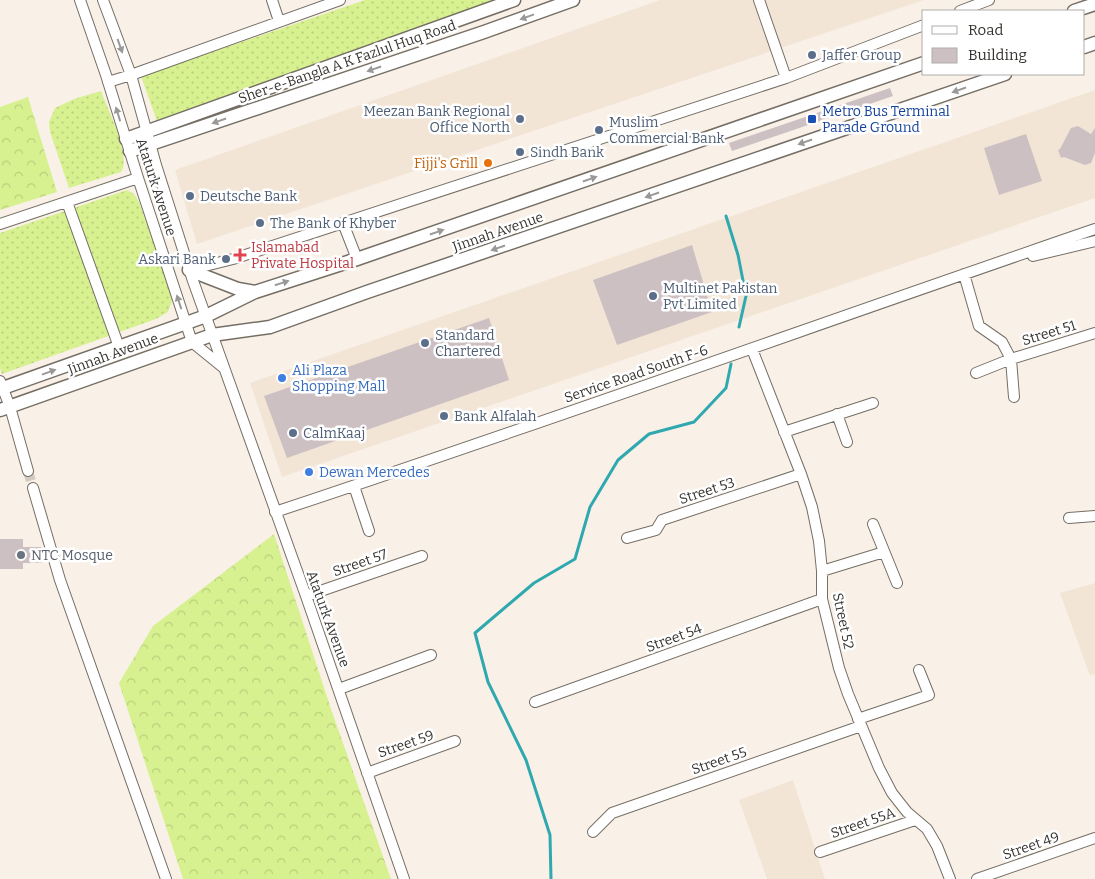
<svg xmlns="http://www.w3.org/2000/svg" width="1095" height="879" font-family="Bitter,serif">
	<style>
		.built { fill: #f2e5d6 }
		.grass { fill: url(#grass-dots) }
		.forest { fill: url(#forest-crowns) }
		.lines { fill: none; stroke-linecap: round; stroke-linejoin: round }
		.stream { stroke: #30a8af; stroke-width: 3 }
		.building { fill: #cdc0c3 }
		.minor-tunnel { stroke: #d2cbc2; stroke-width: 10; stroke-dasharray: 10 5; stroke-linecap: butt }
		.minor-casing { stroke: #756e65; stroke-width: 12 }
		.major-casing { stroke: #756e65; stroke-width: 15 }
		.minor { stroke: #fff; stroke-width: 10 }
		.major { stroke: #fff; stroke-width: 12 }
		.oneway { fill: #9a9997 }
		.service-dot { fill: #5c6f8a; stroke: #fff; stroke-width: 2 }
		.transit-dot { fill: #1a4fb4; stroke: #fff; stroke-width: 2 }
		.food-dot { fill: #e8710a; stroke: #fff; stroke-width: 2 }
		.health-dot { fill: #e0444e; stroke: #fff; stroke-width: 2 }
		.shop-dot { fill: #3f7fe0; stroke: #fff; stroke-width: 2 }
		.worship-dot { fill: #6b7280; stroke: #fff; stroke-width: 2 }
		.labels { text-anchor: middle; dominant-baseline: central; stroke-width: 5; stroke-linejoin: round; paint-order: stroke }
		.service-label { font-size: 14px; fill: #4e5e75; stroke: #fff; text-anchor: start }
		.street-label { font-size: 14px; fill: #36332f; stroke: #fff }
		.transit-label { font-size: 14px; fill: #164399; stroke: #fff; text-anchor: start }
		.food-label { font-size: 14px; fill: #c56008; stroke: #fff; text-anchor: end }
		.health-label { font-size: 14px; fill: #be3a42; stroke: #fff; text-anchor: start }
		.shop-label { font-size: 14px; fill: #366cbe; stroke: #fff; text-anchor: start }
		.worship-label { font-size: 14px; fill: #5b616d; stroke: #fff; text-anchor: start }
	</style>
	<defs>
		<pattern id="grass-dots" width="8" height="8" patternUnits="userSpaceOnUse" patternTransform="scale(1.25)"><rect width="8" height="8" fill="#d7f190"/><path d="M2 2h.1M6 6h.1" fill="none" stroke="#b9cf7c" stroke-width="1.8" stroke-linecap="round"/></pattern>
		<pattern id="forest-crowns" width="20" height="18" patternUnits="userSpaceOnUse" patternTransform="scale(1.25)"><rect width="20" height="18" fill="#d7f190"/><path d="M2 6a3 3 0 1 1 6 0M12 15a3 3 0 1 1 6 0" fill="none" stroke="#b9cf7c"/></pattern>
	</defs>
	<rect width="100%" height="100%" fill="#f9f1e7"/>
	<path class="built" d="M660,0H924L197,244L175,170Z
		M1095,90V198L282,477L250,383Z
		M1095,583V674L1090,676L1060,593Z
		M793,780L825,879H767L739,800Z"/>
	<path class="grass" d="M365,0H520L159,127L141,76Z
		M101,91C107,108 132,156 121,172L69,188L50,132L49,122L55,108L74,99Z
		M127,190L134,194L139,202L173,298L168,312L156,319L2,374L0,368V233Z"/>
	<path class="forest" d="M28,97L57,192L0,210V107Z
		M274,534L331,709L391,879H183L119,683L153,626Z"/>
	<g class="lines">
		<path class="stream" d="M726,216L738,255L746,296L739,327
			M551,879L550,835L526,760L488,682L475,633L534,583L575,559L590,507L618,460L649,434L694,422L726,388L731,364"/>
	</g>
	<path class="building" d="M890,88L893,96L732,151L729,143Z
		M1078,126L1091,134L1095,128V153L1091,163L1085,165L1064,157L1061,158L1058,150L1060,149L1071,128Z
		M1026,134L1042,181L999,195L984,148Z
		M692,245L712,312L617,345L593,280Z
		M489,318L509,380L287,458L264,396Z
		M0,539H23V547H42V563H23V569H0Z"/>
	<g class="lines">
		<path class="minor-tunnel" d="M28,471L33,488"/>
		<g class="minor-casing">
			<path id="minor" d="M80,0L106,75L138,178L192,342L224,368
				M103,0L131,75L156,165L192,278L306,596L404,879
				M272,0L279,21
				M759,0L786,78
				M960,11L989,0
				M108,82L131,75L340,0
				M67,202L119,347
				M343,223L357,259
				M0,224L138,178
				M1033,256L1095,241
				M189,270L233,259L786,78L924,25
				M964,274L979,326L1002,342L1011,359L1014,397
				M752,349L801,474L812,507L819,541L822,571V599L839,668L848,694L879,768L892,793L907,812L927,829L937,846L950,879
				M976,373L1011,359L1095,333
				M0,381L10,407L28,471
				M837,414L847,442
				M784,432L873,403
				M354,486L369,531
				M33,488L60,580L166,879
				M275,512C550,421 821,323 1095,229
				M1069,518L1095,516
				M873,524L897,583
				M627,538L656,530L662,520L801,474
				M822,571L884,552
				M306,596L422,556
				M339,689L431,655
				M535,702L822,599
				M858,719L929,695L919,670
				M367,773L455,741
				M593,832L612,813L861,726
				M820,852L915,820
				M977,879L1095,838"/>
		</g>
		<g class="major-casing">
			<path id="major" d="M1074,11L1095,4
				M1084,47L1095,43
				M126,139L514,0
				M130,151L484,32L573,0
				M189,270L238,289L255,292
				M0,389L206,316L255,292L357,259L924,63
				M0,410L212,335L270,327L367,292L1005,74"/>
		</g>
		<use href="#minor" class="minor"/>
		<use href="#major" class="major"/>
	</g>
	<defs><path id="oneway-solid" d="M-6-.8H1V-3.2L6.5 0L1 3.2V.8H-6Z" transform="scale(1.25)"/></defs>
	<g class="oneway">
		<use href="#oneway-solid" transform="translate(527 17) rotate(160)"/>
		<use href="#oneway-solid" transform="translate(120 46) rotate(70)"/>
		<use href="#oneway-solid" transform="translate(374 69) rotate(161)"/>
		<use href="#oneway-solid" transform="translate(959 90) rotate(161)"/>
		<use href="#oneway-solid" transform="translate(118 114) rotate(-107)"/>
		<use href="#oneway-solid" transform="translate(219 121) rotate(161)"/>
		<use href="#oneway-solid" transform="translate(805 142) rotate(161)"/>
		<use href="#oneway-solid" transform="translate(590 179) rotate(-19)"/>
		<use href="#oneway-solid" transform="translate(652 195) rotate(161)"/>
		<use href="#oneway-solid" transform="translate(437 232) rotate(-19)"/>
		<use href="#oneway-solid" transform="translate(498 248) rotate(161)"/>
		<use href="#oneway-solid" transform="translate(282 283) rotate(-18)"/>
		<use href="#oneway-solid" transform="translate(179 302) rotate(-108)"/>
		<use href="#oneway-solid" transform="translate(49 372) rotate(-20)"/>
	</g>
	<g class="service-dot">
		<circle cx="812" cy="55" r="5"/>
		<circle cx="520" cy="119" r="5"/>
		<circle cx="599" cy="130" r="5"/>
		<circle cx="520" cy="152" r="5"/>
		<circle cx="190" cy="196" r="5"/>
		<circle cx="260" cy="223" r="5"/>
		<circle cx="226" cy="259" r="5"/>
		<circle cx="653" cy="296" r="5"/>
		<circle cx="425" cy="343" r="5"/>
		<circle cx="444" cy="416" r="5"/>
		<circle cx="293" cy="433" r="5"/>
	</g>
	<rect class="transit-dot" x="807" y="114" width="10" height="10" rx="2.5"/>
	<circle class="food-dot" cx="488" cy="163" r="5"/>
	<path class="health-dot" d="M237.5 247.5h5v5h5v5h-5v5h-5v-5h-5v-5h5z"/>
	<g class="shop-dot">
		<circle cx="282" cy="378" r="5"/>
		<circle cx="309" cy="472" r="5"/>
	</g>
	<circle class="worship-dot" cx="21" cy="555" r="5"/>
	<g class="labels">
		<g class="service-label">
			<text x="822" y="55">Jaffer Group</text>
			<text x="510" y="111" text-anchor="end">Meezan Bank Regional<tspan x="510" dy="16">Office North</tspan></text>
			<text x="609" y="122">Muslim<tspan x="609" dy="16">Commercial Bank</tspan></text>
			<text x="530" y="152">Sindh Bank</text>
			<text x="200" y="196">Deutsche Bank</text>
			<text x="270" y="223">The Bank of Khyber</text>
			<text x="216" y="259" text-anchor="end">Askari Bank</text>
			<text x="663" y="288">Multinet Pakistan<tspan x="663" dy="16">Pvt Limited</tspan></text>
			<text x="435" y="335">Standard<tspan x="435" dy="16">Chartered</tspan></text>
			<text x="454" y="416">Bank Alfalah</text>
			<text x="303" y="433">CalmKaaj</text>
		</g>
		<g class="street-label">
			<text transform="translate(347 62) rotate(-19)">Sher-e-Bangla A K Fazlul Huq Road</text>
			<text transform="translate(156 187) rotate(72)">Ataturk Avenue</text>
			<text transform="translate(498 232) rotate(-19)">Jinnah Avenue</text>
			<text transform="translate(1049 333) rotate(-17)">Street 51</text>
			<text transform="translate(113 354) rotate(-20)">Jinnah Avenue</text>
			<text transform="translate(636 374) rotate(-19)">Service Road South F-6</text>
			<text transform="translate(707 491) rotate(-18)">Street 53</text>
			<text transform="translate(360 563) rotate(-19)">Street 57</text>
			<text transform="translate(328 619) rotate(70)">Ataturk Avenue</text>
			<text transform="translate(843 621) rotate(78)">Street 52</text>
			<text transform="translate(674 638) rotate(-20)">Street 54</text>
			<text transform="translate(406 744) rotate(-19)">Street 59</text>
			<text transform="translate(719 761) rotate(-19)">Street 55</text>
			<text transform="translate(863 823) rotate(-19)">Street 55A</text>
			<text transform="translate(1031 846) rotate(-19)">Street 49</text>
		</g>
		<g class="transit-label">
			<text x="822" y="111">Metro Bus Terminal<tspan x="822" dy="16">Parade Ground</tspan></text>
		</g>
		<g class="food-label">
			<text x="478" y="163">Fijji's Grill</text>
		</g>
		<g class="health-label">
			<text x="251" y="247">Islamabad<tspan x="251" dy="16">Private Hospital</tspan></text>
		</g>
		<g class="shop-label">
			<text x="292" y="370">Ali Plaza<tspan x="292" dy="16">Shopping Mall</tspan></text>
			<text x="319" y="472">Dewan Mercedes</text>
		</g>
		<g class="worship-label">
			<text x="31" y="555">NTC Mosque</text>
		</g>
	</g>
	<rect x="922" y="10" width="162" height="65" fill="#ffffff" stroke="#afadac"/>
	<rect x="932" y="26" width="25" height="8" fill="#ffffff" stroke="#afadac"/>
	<text x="968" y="35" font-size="15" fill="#36332f">Road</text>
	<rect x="932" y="48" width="25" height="15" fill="#cdc0c3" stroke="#afadac"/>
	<text x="968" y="60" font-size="15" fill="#36332f">Building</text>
</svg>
